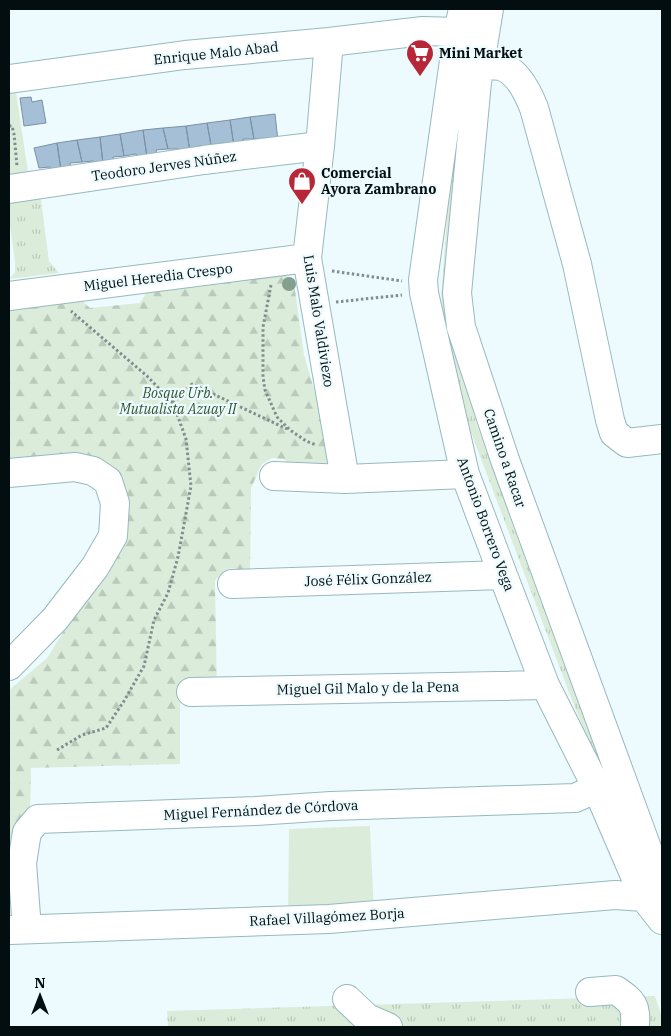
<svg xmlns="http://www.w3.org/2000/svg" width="671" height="1036" font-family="'IBM Plex Serif',serif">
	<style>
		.grass { fill: url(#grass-tufts) }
		.forest { fill: url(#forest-firs) }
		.green { fill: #dbedda }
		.building { fill: #a5bfd6; stroke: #7b91a5 }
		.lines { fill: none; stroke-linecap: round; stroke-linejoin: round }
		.minor-casing { stroke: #96b9c0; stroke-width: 30 }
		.path { stroke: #818e90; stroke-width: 3; stroke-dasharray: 2.5 2.5; stroke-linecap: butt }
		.minor { stroke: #fff; stroke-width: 28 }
		.tree { fill: #859f8d }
		.labels { text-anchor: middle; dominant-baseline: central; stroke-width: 4.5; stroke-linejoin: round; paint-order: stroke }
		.street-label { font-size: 14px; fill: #030e10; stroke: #edfbfe }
		.poi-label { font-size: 14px; font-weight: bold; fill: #030e10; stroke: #edfbfe; text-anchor: start }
		.park-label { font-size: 14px; font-style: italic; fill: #305430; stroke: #edfbfe }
	</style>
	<defs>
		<pattern id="grass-tufts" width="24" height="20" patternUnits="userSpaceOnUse" patternTransform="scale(1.25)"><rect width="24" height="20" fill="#dbedda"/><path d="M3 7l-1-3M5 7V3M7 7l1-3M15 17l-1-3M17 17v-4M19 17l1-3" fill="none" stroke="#bacaba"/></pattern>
		<pattern id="forest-firs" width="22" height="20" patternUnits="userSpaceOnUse" patternTransform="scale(1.25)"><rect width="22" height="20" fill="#dbedda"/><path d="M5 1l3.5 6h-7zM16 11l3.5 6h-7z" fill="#bacaba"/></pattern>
	</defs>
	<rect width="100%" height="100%" fill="#edfbfe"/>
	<path class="grass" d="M458,126L454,228L459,360L477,425L536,577L639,866L570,695L469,427L451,361L441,310L442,286L448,201L451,131Z
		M40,192L49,261L59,273L9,279L15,272V262L9,218V197Z
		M655,996L662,1017V1027H168L167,1011Z"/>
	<path class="forest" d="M270,271L286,275L294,283L304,355L331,447V461L322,468L292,470L284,459L272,458L262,464L251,488L250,578C236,564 226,565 215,581L217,692H180V764L31,768L30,818L15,832L10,845L11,884L9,885V690L47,658L99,575L104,477L9,475V308L80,299L90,308L140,303L149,288Z"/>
	<path class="green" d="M15,85L28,172L9,175V86Z
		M370,826L374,914L288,917L289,829Z"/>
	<path class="building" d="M31,97L32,102L42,100L46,123L24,126L20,98Z
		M275,114L278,141L269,142L267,138L254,139L250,117Z
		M250,117L254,139H243L244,146H234L230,120Z
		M230,120L234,146L224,147L223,143L211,145L207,123Z
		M207,123L211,145L199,146L200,152H190L186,126Z
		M186,126L190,152L180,153L179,149H168L163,128Z
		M163,128L168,149L156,150L157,156L147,157L143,130Z
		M143,130L147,157L138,158L136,154L124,156L120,134Z
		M120,134L124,156L113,157L114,163L103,164L100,137Z
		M100,137L103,164L94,165L93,161L82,162L77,140Z
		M77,140L82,162L70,163L71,169L61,170L57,143Z
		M57,143L61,170L51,171L50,167L39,168L34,148Z"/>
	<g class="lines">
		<g class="minor-casing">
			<path id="minor" d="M489,9L477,82L457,293L461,327L505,460L662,889
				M458,32L423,280L424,293L465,474L503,575L545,685L597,788L644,897L662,920
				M329,42L320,146L307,258L345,479
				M480,66C487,66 493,65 500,66C517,70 528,93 534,108L577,264L610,420L614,433L627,443L662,439
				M9,79L185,55L329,42L423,31L458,32L463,9
				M9,189L204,160L320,146
				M9,296L307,258
				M9,473L75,467L93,471L108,481L115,503L113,536L95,567L55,619L9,666
				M274,476L345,479L465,474
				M232,584L503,575
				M191,692L545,685
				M27,929L22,863L27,832L38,819L256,811L331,806L575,798L597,788
				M10,930L329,919L615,895L644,897
				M590,992L616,990C634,1003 636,1005 635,1027
				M347,999L367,1018L388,1027"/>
		</g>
		<path class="path" d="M9,126H12L14,134L17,166
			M332,271L402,281
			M271,285L263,327V377L265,390L277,417L290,430L306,441L316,445
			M336,302L402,295
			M173,403L192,384L287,429
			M57,750L82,735L106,728L124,701L144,666L154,620L168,593L178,557L191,486L186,439L173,403L147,376L71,311"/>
		<use href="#minor" class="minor"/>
	</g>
	<circle class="tree" cx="289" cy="284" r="7"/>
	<defs>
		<g id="supermarket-pin" transform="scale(1.4375)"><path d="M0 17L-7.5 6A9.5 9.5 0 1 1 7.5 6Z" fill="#b82738" stroke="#edfbfe"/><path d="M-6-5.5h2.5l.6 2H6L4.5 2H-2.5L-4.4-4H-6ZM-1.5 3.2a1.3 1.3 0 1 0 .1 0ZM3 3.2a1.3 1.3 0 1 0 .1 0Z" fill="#fff"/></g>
		<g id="shop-pin" transform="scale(1.4375)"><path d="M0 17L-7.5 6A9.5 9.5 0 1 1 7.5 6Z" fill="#b82738" stroke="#edfbfe"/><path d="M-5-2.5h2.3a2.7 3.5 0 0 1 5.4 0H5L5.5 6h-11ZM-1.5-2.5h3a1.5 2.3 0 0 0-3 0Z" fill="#fff"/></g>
	</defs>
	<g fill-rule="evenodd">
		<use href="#supermarket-pin" x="420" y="53"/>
		<use href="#shop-pin" x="302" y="181"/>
	</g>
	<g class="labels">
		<g class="street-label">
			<text transform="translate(216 53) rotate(-6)">Enrique Malo Abad</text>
			<text transform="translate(164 166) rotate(-8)">Teodoro Jerves Núñez</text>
			<text transform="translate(158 277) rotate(-7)">Miguel Heredia Crespo</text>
			<text transform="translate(319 321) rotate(81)">Luis Malo Valdiviezo</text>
			<text transform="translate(505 458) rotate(71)">Camino a Racar</text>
			<text transform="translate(486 524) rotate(70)">Antonio Borrero Vega</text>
			<text transform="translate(368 579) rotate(-2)">José Félix González</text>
			<text transform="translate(368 688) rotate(-1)">Miguel Gil Malo y de la Pena</text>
			<text transform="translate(261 810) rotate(-3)">Miguel Fernández de Córdova</text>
			<text transform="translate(327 917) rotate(-3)">Rafael Villagómez Borja</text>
		</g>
		<g class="poi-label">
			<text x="439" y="53">Mini Market</text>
			<text x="321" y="173">Comercial<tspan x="321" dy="16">Ayora Zambrano</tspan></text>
		</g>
		<g class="park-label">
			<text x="178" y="393">Bosque Urb.<tspan x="178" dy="16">Mutualista Azuay II</tspan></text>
		</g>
	</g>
	<rect width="671" height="1036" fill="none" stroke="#030e10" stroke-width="20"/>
	<g transform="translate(40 996)" stroke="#edfbfe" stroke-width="4" paint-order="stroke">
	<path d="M0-4L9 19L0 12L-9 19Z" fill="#030e10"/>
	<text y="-8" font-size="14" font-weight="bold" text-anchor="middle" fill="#030e10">N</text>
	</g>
</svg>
